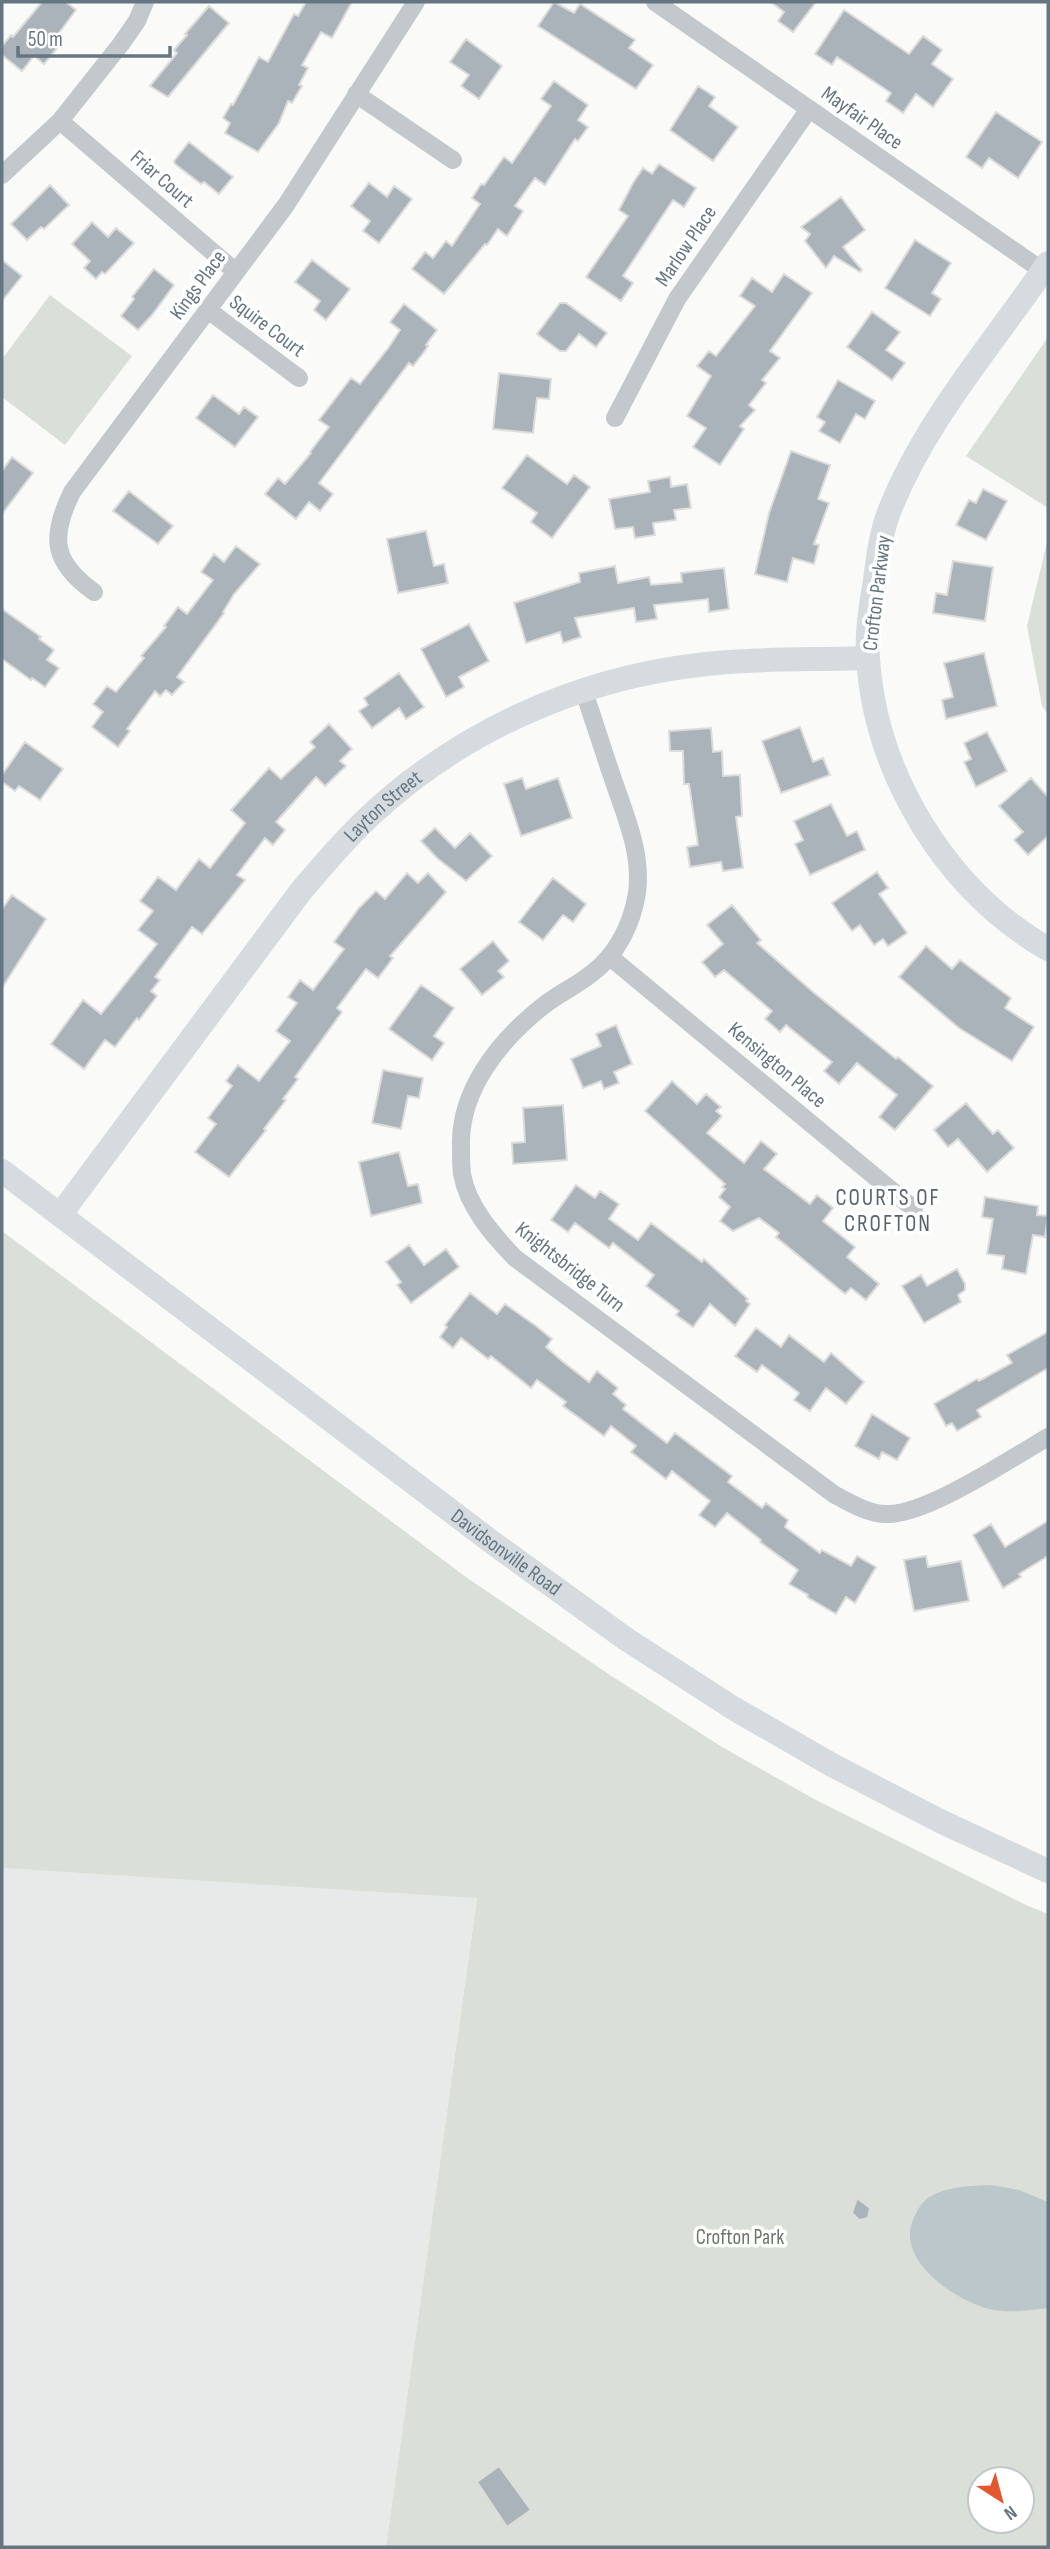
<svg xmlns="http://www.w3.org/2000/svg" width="1050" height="2549" font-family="'Sofia Sans Condensed',sans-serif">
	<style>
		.built { fill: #e8e9e9 }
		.green { fill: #dadfd7; fill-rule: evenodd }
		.water { fill: #bbc7cb }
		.building { fill: #aab3b9; stroke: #dcdcda; stroke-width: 2 }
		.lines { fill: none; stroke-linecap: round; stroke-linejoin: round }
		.street { stroke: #c3c8cc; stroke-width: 18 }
		.secondary { stroke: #d6dbdf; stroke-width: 24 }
		.labels { text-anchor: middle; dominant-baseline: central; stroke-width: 7; stroke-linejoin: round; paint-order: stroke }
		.street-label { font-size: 21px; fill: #657683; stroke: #fff }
		.park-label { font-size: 21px; fill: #687a64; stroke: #fff }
		.neighbourhood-label { font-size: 23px; letter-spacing: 2px; fill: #57646e; stroke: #fff }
	</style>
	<rect width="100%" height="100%" fill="#fafaf8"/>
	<path class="built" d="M2,1868L477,1897L386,2547H2Z"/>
	<path class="green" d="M50,295L132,356L65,445L2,397V359Z
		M1048,337V508L966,456Z
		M1048,538V714L1042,706L1027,626Z
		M2,1231L466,1577L610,1675L722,1747L814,1799L1026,1905L1048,1914V2547H386L477,1898L2,1868ZM980,2479H1022V2521H980Z"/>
	<path class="water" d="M991,2185L1019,2190L1048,2202V2308C1031,2310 1012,2313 994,2310C960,2304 895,2262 913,2220C916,2212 921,2203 928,2198C946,2186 971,2186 991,2185Z"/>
	<path class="building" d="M42,2H66L76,10L53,41L59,46L44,64L34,56L22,71L2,55V46L11,35L13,37Z
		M306,2H352L332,38L321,32L302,65L308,68L299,85L302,86L292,103L288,101L279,123L258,152L225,133L230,123L223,118L231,104L233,105L259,57L268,62L294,14L298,16Z
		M554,2L574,13L580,4L635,40L629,48L653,65L636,89L538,26Z
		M771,2H816L793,32L778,21L784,12Z
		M209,6L229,23L168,97L150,86L177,53L174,50L187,35L185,34Z
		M844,10L909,54L923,36L942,50L932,64L953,79L933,107L916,94L903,113L886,101L891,93L837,57L832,65L815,54Z
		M466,39L502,66L479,99L461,86L469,75L450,62Z
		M554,81L588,105L578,120L588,127L578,141L575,139L545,185L535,178L515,206L523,211L507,236L498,229L487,245L485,244L444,294L412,269L425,252L433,258L446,241L452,246L480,204L472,198L481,184L484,185L504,157L512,163L551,106L541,99Z
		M698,86L715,97L709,106L738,127L713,161L670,130Z
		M996,112L1042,142L1018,178L989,158L982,168L966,157Z
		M189,142L233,177L219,194L204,182L201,184L175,164L174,161Z
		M659,164L696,188L684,207L673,200L661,218L623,276L633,283L621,301L586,277L628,216L619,210L633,183L643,168L652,174Z
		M369,183L387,197L394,186L412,199L379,243L363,231L370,221L351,206Z
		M50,185L69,205L44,229L41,227L27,240L11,224Z
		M841,197L865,230L843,247L862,270L860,272L834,256L826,268L805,241L810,234L801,227Z
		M92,222L108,237L116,228L134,243L105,274L102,272L96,279L84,268L90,261L72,244Z
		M915,240L951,263L932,293L941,299L930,316L885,288Z
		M2,260L22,276L2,301Z
		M312,260L350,289L326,320L314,310L320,301L295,282Z
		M154,269L174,285L152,315L138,330L121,316L134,299L132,297Z
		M784,274L812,293L770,351L780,358L762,380L766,383L749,405L755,410L740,426L744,429L720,465L693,447L706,428L687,416L711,376L697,366L709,351L716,356L755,306L740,296L752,278L772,292Z
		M560,303H566L607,333L596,347L579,334L566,351H560L537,334Z
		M404,304L437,330L426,345L428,346L424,352L413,366L409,363L319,483L333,494L320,511L309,502L296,519L265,494L278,478L285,484L311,453L310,452L329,427L319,420L351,378L360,384L389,347L400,330L390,322Z
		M872,312L900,332L886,350L905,363L892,380L847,347Z
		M499,373L551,379L549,399L537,398L533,433L493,429Z
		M838,380L875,401L865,419L856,414L840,443L819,431L825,422L817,417Z
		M213,395L239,414L244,407L258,417L235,447L196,418Z
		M791,451L830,465L818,499L829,503L814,544L819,545L814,564L793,558L787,582L755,574L769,513Z
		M527,455L567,484L574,475L590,487L552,538L531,522L537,513L502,488Z
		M12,457L33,473L2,514V471Z
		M670,477L671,487L687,484L691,508L674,510L676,520L653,523L655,535L635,538L633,527L615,529L609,499L650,492L648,481Z
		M983,489L1007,501L986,540L956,525L969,500L976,503Z
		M129,491L173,526L158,544L113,511Z
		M426,531L434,566L444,564L448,583L398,593L387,539Z
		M236,546L260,564L234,594L223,612L224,613L177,677L184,682L172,695L166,690L160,696L155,691L127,729L130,731L118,747L92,727L103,712L93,704L107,686L116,692L144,658L141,656L166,627L164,626L178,607L187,614L213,580L201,572L214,554L224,562Z
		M953,561L993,567L985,621L933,613L936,593L947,595Z
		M615,566L618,583L649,577L651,585L682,582L681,573L724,568L729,609L709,612L708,599L654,605L657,619L636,622L634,608L575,618L581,637L563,643L560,632L526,643L514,603L580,582L579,573Z
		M2,609L41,637L39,639L54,650L47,660L59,668L45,687L32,678L31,680L2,659Z
		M469,624L489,661L459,677L464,687L446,697L421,649Z
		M984,653L997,706L946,719L942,700L953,697L944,663Z
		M399,673L424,707L406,719L399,708L372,728L359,711L368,705L364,698Z
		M329,724L352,749L340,761L346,766L325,786L316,777L276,822L285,830L273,845L265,838L237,875L245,880L202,934L192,927L155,977L160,980L151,991L157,996L139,1020L137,1018L115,1047L105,1040L84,1069L51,1044L83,1000L101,1014L157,944L138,930L153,911L140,901L158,877L176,890L199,859L210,868L245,823L231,810L269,768L281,779L315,747L310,742Z
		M800,727L813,762L823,758L830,775L781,793L762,741Z
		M711,728L713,752L722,751L723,776L740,775L742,816L736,817L743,868L723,871L721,862L690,867L687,847L698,845L689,784H684L683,751H670L669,731Z
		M987,732L1007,771L976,787L964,762L971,759L964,743Z
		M25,742L63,769L40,800L19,786L15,791L2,782V775Z
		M522,778L526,789L558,778L572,818L521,836L504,784Z
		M1031,778L1048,797V836L1028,855L1014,840L1023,832L999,806Z
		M831,804L847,836L857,831L865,850L810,875L795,844L803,840L794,821Z
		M435,828L455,848L470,833L492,856L466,881L437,858L421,841Z
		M877,872L888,888L879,894L907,933L888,946L883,939L874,945L860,925L852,931L832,903Z
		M407,873L418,883L428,873L446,892L390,956L393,958L378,978L366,969L337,1008L342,1012L295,1077L298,1079L283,1099L286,1100L264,1129L266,1130L229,1177L195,1152L216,1124L208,1118L232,1086L226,1081L238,1065L259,1081L290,1041L276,1031L297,1003L288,997L300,980L313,990L344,949L334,942L359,908L376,891L385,899Z
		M553,878L586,904L573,922L563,915L543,940L519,922Z
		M12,895L46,919L2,988V909Z
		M732,905L761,940L757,943L813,992L896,1059L898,1057L933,1086L895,1130L879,1117L897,1095L857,1063L839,1084L824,1071L832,1062L786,1025L780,1032L765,1019L772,1011L724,970L715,977L702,962L723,944L707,925Z
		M493,941L509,961L498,971L504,977L482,995L460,969Z
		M926,946L952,969L960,960L1011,998L1005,1008L1034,1027L1012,1061L959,1028L899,977Z
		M421,985L454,1008L434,1036L444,1043L432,1060L389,1029Z
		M616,1025L632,1064L614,1072L619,1083L604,1089L601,1081L583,1088L571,1059L601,1046L596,1034Z
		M383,1070L423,1078L419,1098L408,1096L401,1129L372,1123Z
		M672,1081L697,1104L706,1094L721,1107L716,1111L722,1116L707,1133L744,1163L761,1141L777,1154L764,1169L810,1204L817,1195L833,1208L823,1221L855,1247L847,1257L879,1284L866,1300L851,1288L845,1294L776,1237L779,1233L759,1218L733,1231L720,1221L730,1207L719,1197L725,1189L722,1187L725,1184L645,1111Z
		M966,1103L993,1134L998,1130L1014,1148L987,1172L958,1139L948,1147L934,1130Z
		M563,1105L567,1160L513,1164L512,1143L525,1142L523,1108Z
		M399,1152L408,1186L418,1184L422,1203L371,1216L359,1162Z
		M576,1185L595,1198L600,1191L619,1204L609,1219L638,1240L651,1223L702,1262L704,1259L748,1299L746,1301L750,1304L735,1326L710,1304L693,1327L676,1315L679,1311L646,1286L654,1275L613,1243L609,1248L575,1223L568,1232L551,1220Z
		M985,1197L1038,1206L1037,1215L1048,1216L1045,1237L1033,1235L1026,1274L1002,1269L1004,1256L987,1254L993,1219L982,1217Z
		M409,1245L424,1265L446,1249L459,1267L411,1303L397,1285L401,1282L386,1262Z
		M957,1269L965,1284V1290L958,1295L961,1302L924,1323L902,1286L921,1275L927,1286Z
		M470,1293L497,1314L505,1304L536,1326L552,1339L546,1347L562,1361L589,1382L597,1371L618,1388L613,1394L626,1405L623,1409L667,1443L675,1433L732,1476L728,1482L762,1508L766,1503L788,1520L785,1527L820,1553L822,1550L851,1566L857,1556L876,1567L855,1603L846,1597L836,1614L807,1597L808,1595L789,1584L798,1570L760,1542L761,1540L727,1513L715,1527L699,1515L710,1501L672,1471L666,1479L631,1452L636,1446L611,1426L604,1436L563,1406L566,1402L537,1380L531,1388L491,1356L488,1359L461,1338L453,1348L440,1337L447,1327L445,1325Z
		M756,1328L781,1347L789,1335L824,1362L831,1353L864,1382L846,1404L826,1388L810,1411L794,1400L799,1393L762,1365L757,1372L735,1356Z
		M1048,1332V1368L977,1410L981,1417L957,1431L952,1423L946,1426L934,1404L977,1379L979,1381L1012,1363L1007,1355Z
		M872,1414L910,1438L897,1460L882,1452L879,1459L855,1446Z
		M1048,1521V1556L1019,1574L1021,1577L1003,1588L973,1535L991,1524L1005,1547Z
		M926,1556L928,1567L961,1561L969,1601L914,1611L904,1560Z
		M857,2198L870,2208L868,2218L859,2220L852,2213Z
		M499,2466L531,2510L507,2527L477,2482Z"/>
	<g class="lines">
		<path class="street" d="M655,2L1043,271
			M356,94L453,160
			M60,121L236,272
			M2,175L60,121L121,44L137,21L145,2
			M208,310L299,378
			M615,418L677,299L809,109
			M94,592C52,562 50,537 72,492L286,205L416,2
			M583,689C594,721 604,753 615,785C627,820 642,855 637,893C632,924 617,955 591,974C576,986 558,994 543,1006C500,1040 459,1090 461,1147C461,1156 461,1165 462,1174C468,1207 493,1235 515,1258L835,1495C851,1503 868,1514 886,1514C925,1516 1012,1458 1048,1437
			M610,957L914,1209"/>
		<g class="secondary">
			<path d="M1048,263C993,344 925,420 889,512C881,533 878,557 875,580C871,605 866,633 868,659C876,776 947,891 1048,949"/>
			<path id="s1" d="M2,1171L493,1543L626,1639L733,1708L832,1765L942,1822L1048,1871"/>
			<path id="s2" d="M60,1215L301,891C324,864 347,837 373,813C462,731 578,679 698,665C754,658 812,660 868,658"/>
		</g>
	</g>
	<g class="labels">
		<g class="street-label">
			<text transform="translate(862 118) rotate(35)">Mayfair Place</text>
			<text transform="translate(162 179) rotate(41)">Friar Court</text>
			<text transform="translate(686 246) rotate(-56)">Marlow Place</text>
			<text transform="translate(198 285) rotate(-54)">Kings Place</text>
			<text transform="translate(267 326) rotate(37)">Squire Court</text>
			<text transform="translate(877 593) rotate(-83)">Crofton Parkway</text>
			<text stroke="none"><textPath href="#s2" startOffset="522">Layton Street</textPath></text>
			<text transform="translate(777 1065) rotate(40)">Kensington Place</text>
			<text transform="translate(570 1267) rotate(38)">Knightsbridge Turn</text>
			<text stroke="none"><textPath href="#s1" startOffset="632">Davidsonville Road</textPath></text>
		</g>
		<g class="park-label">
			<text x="740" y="2237">Crofton Park</text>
		</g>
		<g class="neighbourhood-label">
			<text x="888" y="1198">COURTS OF<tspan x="888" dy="26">CROFTON</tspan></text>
		</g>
	</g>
	<rect width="1050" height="2549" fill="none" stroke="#657683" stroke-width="7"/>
	<g transform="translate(1001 2500) rotate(144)"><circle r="33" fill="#ffffff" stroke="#c1c8cd" stroke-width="2"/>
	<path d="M0-5L12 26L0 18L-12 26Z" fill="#e4572e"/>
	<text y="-10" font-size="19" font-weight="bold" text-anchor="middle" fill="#657683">N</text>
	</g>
	<path d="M18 46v10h152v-10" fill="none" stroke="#657683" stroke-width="3.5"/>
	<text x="28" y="46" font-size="21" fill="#657683" stroke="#ffffff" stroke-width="5" paint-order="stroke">50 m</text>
</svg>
